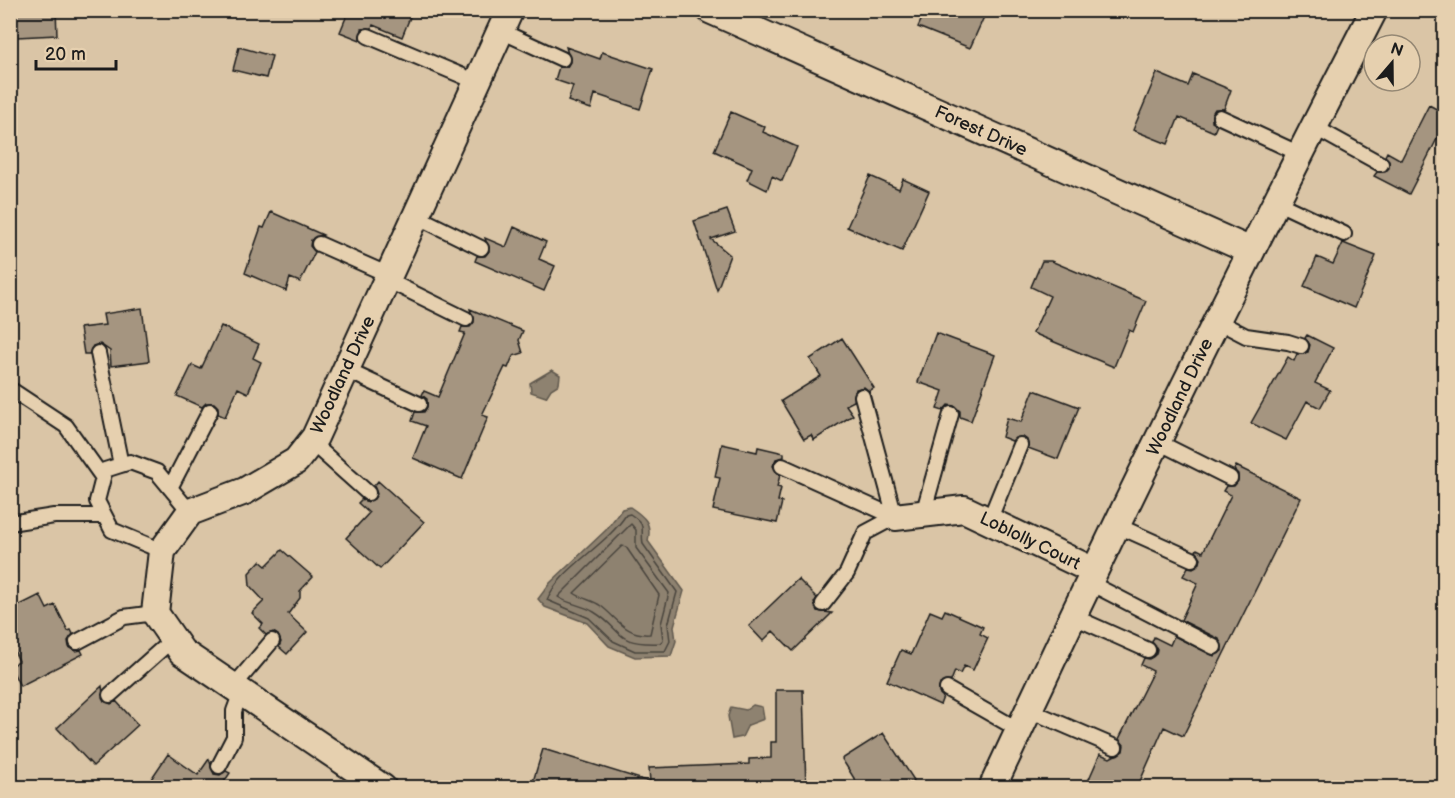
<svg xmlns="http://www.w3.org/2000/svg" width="1455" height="798" font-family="'Balsamiq Sans',sans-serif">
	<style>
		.water { fill: #8e8270; stroke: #60594e; stroke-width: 1.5 }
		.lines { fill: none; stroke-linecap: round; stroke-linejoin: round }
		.shore { stroke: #4a453e; stroke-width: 1.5 }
		.building { fill: #a59580; stroke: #1c1c1c; stroke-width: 1.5 }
		.service-casing { stroke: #1c1c1c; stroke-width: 18 }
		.minor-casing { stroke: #1c1c1c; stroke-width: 30 }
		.service { stroke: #e6d0af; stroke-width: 14 }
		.minor { stroke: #e6d0af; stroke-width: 26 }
		.labels { text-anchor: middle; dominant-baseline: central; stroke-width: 6; stroke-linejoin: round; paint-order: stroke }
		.street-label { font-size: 18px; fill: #1c1c1c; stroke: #e6d0af }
	</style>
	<rect width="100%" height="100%" fill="#dac5a6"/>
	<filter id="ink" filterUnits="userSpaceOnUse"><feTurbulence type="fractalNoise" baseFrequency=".0167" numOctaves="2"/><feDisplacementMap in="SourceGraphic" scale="12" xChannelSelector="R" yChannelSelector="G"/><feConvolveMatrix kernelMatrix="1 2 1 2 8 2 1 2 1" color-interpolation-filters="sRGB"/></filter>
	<g filter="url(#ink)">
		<path class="water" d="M552,370L560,375L559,384L551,389L546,397L531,392L530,383Z
			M630,507C645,517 652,523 648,541L684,591L674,626L676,641L671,656L635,657L609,646L587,623L545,607L538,599L550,583L606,530L622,509Z
			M753,705L762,707L764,719L748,725L742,737L732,739L728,716L731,707L746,710Z"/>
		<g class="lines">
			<path class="shore" d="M630,514C648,526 640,527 643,544L677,592L668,625L670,641L665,651H635L613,641L589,618L547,600C559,569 607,545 626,515Z
				M631,524L636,530V548L669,593L661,624L663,640L660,643C613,645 625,631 594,612C583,605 568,604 558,597Z
				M622,546L626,547L659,595L650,634C626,636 618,619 601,606C593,600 582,599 574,593Z"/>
		</g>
		<path class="building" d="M16,10H56L57,35L17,37Z
			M339,10H413L402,37L373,25L372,28L362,29L360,40L340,32L347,15Z
			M926,10H987L970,48L918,27Z
			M239,47L272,56L266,78L233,70Z
			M566,47L600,59L602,52L653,69L640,109L595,94L591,109L568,101L573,86L555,80L559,67H567L570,62Z
			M1157,73L1188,86L1193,74L1231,90L1224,109H1215L1212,114V122L1217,125L1214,132L1179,117L1168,144L1133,130Z
			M1429,105L1444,113V125L1409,194L1374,176L1377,172H1385L1389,168V160L1385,156L1387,152L1401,160Z
			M731,112L765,127L763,132L797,147L782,181L772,176L767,190L747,180L752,168L714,151Z
			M870,176L899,189L903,179L929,191L902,251L847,227Z
			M727,210L735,231L711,239L730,255L717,290L694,221Z
			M271,212L323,235L311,240L310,246L315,252L300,282L290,278L286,291L245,273L261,227L264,228Z
			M514,227L546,242L539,259L555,266L544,291L475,261L477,256H485L489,251L485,238L506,247Z
			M1343,243L1376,256L1354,308L1304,286L1317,257L1333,264Z
			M1042,261H1051L1146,301L1133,332L1129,330L1114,367L1033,333L1050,296L1031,287Z
			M142,308L149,361L111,366L110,351L100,344L93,346L89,354H84L80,328L105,325L103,314Z
			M470,309L523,331L519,340L523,353L513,356L508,368L505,367L482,415L488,417L462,479L413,458L426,426L412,421L415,412H424L427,407V399L422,395L424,391L438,397L465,333L460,332L462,327H470L474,322Z
			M221,326L259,344L253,358L261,362L248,393L238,388L225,417L218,414V407L214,403H206L202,407L177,396L192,365L201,369Z
			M936,333L995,355L971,421L960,417V411L954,406L948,405L943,411L937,409L943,391L918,382Z
			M1307,335L1333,348L1315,383L1330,390L1320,408L1307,401L1286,440L1251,423L1288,357L1294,361L1297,354L1308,352L1310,345L1305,338Z
			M842,338L874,388L869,391L864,387L856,389L854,401L846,405L853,415L814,440L811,435L804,439L781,401L821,376L810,359Z
			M1034,390L1079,407L1058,459L1028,448L1027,440L1023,437L1015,438L1012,441L1002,437L1007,418L1021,422Z
			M722,444L757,452L758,447L784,453V457L776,459L773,466L780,475L777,487L781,488L778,501L782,502L777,523L713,510L720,478L715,477Z
			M1236,466L1301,498L1183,736L1164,727L1137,788H1085L1100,754L1110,758L1123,751L1124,745L1119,739L1153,671L1141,665L1144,658L1149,659L1156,654L1157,649L1152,642L1154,637L1170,645L1174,636L1214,656L1222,651L1219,639L1181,620L1198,583L1183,576L1188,567L1193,568L1200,563L1201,558L1196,551L1197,549L1203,552L1231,495L1223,491L1226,486H1234L1238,481V474L1234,470Z
			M378,481L424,522L380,569L346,538L369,513L358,503L362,499L367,502L374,499L377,494L374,486Z
			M282,550L313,577L300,591V598L288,614L307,632L287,654L279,647L281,642L278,635L273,632L266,635L259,628L263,624L252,613L264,601L250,586L249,573L260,561L266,566Z
			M798,579L817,598L814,603L817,611L832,613L793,651L773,631L763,641L749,626Z
			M40,595L47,609L55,605L68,631L71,630L73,634L68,641L69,647L76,651L81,650L83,654L20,686L10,666L19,661L10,642V610Z
			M945,610L983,627L980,634L988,638L973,670L964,666L960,674L955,671L951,681L940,684L939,693L943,697L940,705L887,681L901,650L911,654L930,611L942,616Z
			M102,686L104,701L111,704L116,701L138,725L93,766L57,728Z
			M776,690H803L806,788H650V785L649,788H531L543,749L650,782L649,768L749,764V759L771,758V742H776Z
			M883,733L914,780L902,788H860L842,759Z
			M168,754L198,775L209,759L214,774L220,775L226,771L230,773L220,788H145Z"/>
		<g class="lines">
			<g class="service-casing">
				<path id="service" d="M501,31L562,59
					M368,36L477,82
					M1220,117L1300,154
					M1314,127L1381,164
					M1276,202L1344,234
					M416,216L481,248
					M319,244L389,275
					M387,280L466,319
					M1217,321L1246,336L1288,342L1301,346
					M98,353L121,465
					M346,370L419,404
					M10,389L66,426L103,478
					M862,396L895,517
					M311,442L368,493
					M1158,442L1230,478
					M782,466L895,517
					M170,488L210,411
					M923,514L951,414
					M989,521L1020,445
					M10,523L54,516H104
					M1116,525L1192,559
					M162,551L112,530L97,501L105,470L130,462L157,472L190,512
					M1088,582L1214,647
					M823,604L847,573L865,533L895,517
					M1072,616L1148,650
					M77,642L124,617L155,613
					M233,687L272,641
					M947,689L1019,730
					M110,695L173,639
					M1029,710L1115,747
					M219,766L234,737V711L241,692"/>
			</g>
			<g class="minor-casing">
				<path id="minor" d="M710,10L1251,251
					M895,517L964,509L1094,571
					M383,788L182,652L155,613L162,551L190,512L245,491L296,461L315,437L510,10
					M992,788C1114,526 1241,267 1374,10"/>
			</g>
			<use href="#service" class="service"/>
			<use href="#minor" class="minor"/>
		</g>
	</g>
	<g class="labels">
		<g class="street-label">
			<text transform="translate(981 131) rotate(24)">Forest Drive</text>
			<text transform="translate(343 375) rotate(-65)">Woodland Drive</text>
			<text transform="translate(1180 397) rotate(-64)">Woodland Drive</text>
			<text transform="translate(1030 541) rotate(26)">Loblolly Court</text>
		</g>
	</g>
	<rect width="1455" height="798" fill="none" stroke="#e6d0af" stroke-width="36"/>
	<rect x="18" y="18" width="1419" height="762" fill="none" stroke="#1c1c1c" stroke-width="2" filter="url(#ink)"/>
	<g transform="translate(1392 63) rotate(20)"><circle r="28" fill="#e6d0af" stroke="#958874" stroke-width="1.5"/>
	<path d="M0-4.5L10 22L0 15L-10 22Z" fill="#1c1c1c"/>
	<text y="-9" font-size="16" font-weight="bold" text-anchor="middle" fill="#1c1c1c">N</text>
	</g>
	<path d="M36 60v9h80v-9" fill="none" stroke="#1c1c1c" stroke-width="3"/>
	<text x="45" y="60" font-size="18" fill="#1c1c1c" stroke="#e6d0af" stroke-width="4.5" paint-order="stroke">20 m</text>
</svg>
